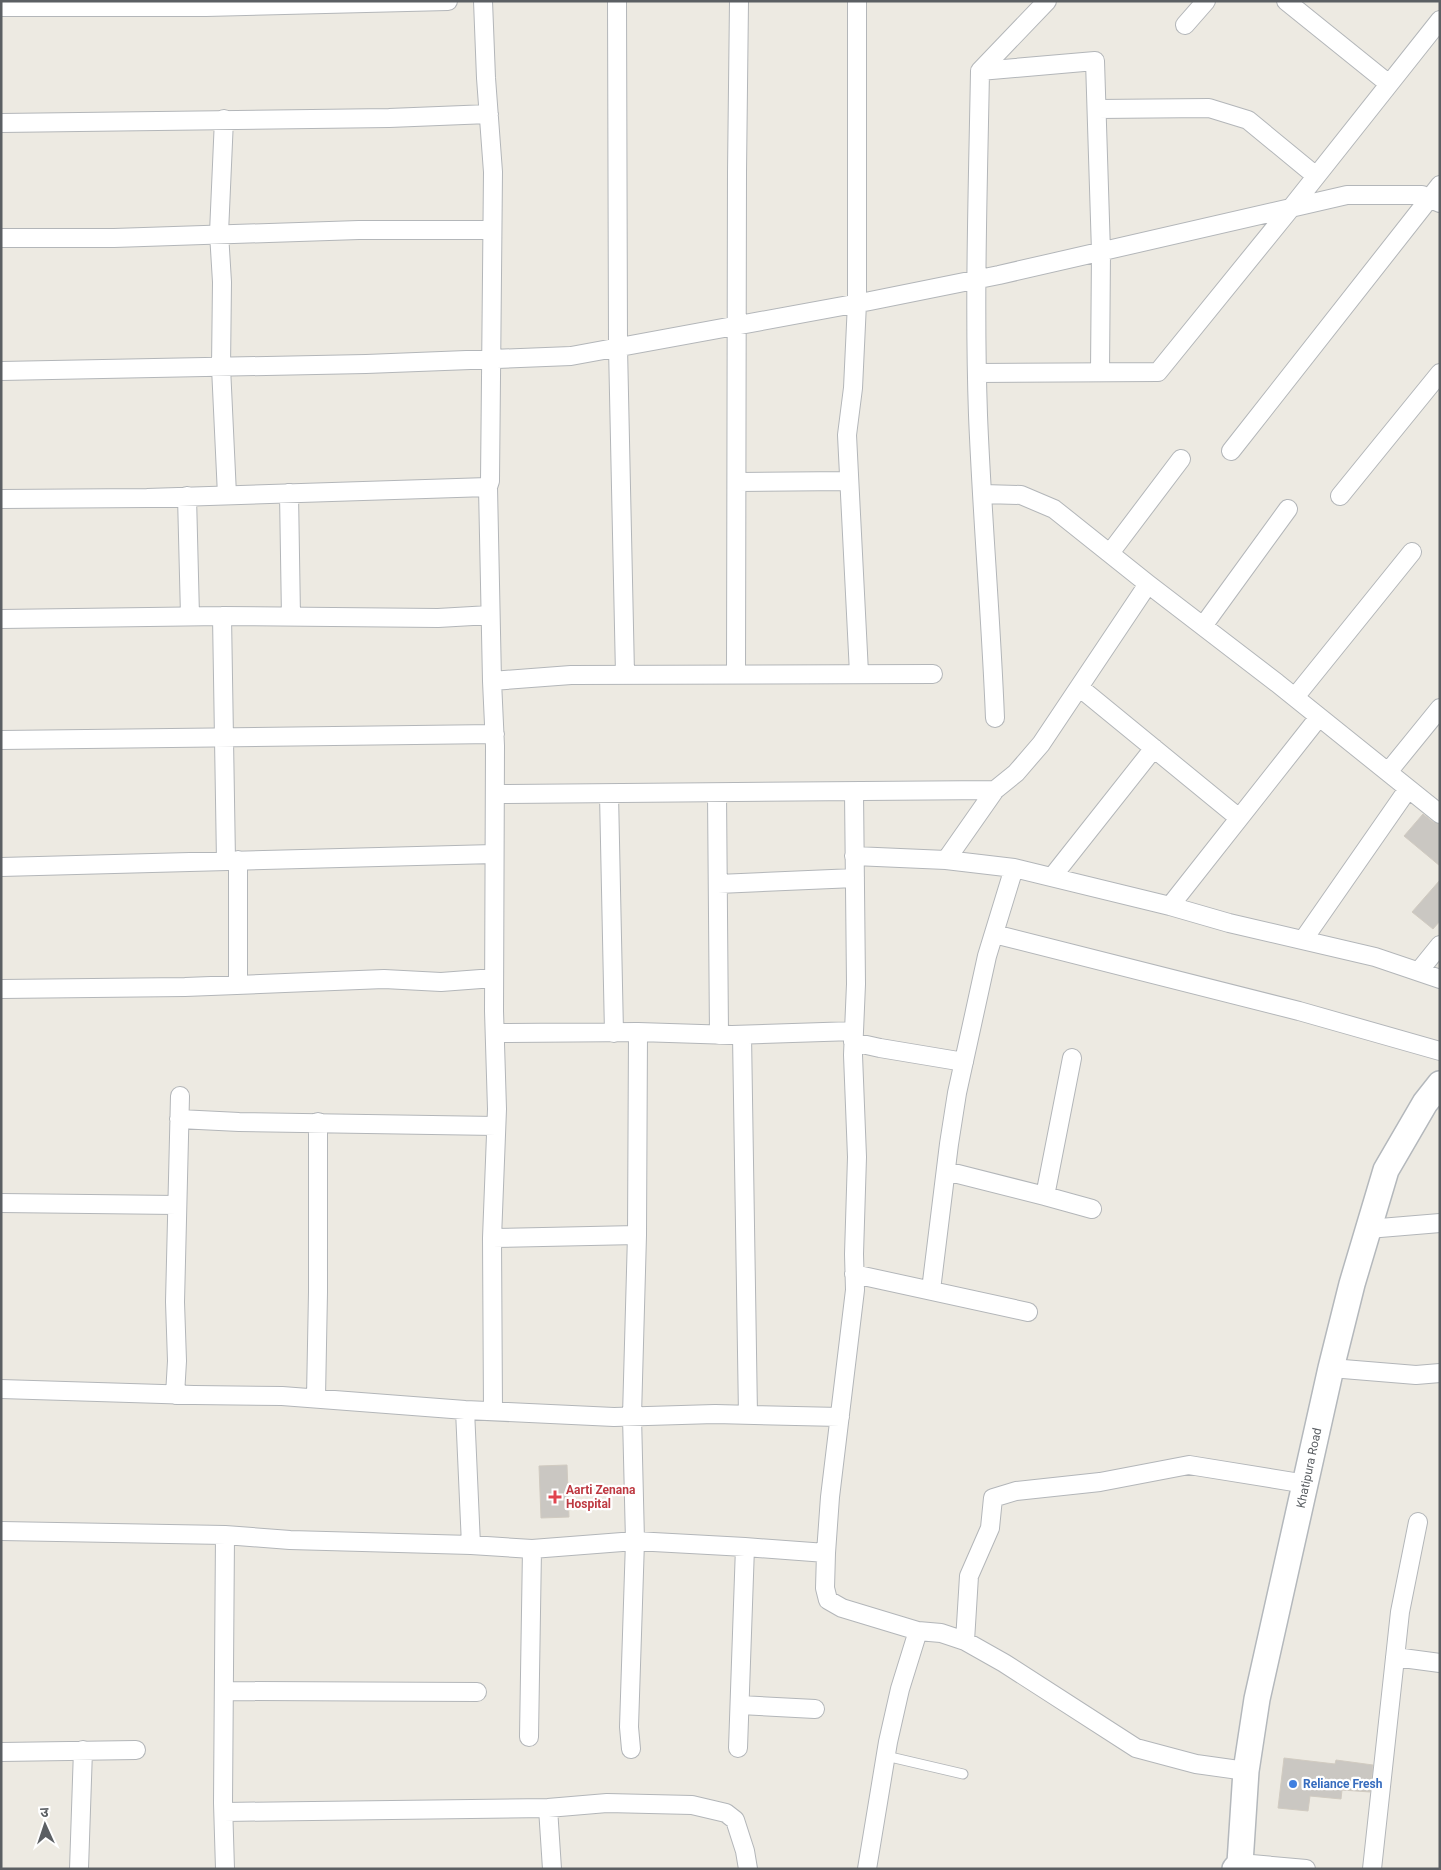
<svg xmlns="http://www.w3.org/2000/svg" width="1441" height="1870" font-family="Roboto,'Noto Sans Devanagari',sans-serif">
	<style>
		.building { fill: #cac7c2; stroke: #d1cbc1 }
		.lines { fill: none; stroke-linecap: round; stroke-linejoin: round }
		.lane-casing { stroke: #b3b6b9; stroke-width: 11 }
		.street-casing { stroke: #b3b6b9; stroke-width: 20 }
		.secondary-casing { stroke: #b4b8bc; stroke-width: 28 }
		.lane { stroke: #fff; stroke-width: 9 }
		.street { stroke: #fff; stroke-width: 18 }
		.secondary { stroke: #fff; stroke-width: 25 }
		.health-dot { fill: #e0444e; stroke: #fff; stroke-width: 2 }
		.shop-dot { fill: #3f7fe0; stroke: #fff; stroke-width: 2 }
		.labels { text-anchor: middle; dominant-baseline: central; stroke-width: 4.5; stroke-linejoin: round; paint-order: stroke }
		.street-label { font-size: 12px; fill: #5b5f63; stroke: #fff }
		.health-label { font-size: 12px; font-weight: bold; fill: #be3a42; stroke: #fff; text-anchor: start }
		.shop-label { font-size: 12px; font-weight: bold; fill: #366cbe; stroke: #fff; text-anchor: start }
	</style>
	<rect width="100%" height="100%" fill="#edeae2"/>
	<path class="building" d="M1423,814L1433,822L1440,824V866L1404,836Z
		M1440,880V921L1433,929L1412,912Z
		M567,1465L569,1517L541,1518L539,1466Z
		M1284,1758L1335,1764L1336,1760L1373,1765L1370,1792L1342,1790L1341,1799L1310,1796L1308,1811L1278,1808Z"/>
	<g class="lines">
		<g class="lane-casing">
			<path id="lane" d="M886,1756L963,1774"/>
		</g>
		<g class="street-casing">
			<path id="street" d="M483,1L486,78L493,172L490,481L488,487L492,681L495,746L494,1011L497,1109L492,1238L493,1411
				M617,1L618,347L625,674
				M857,1V303L853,388L847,435L859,673
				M1286,1L1389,84
				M1,7H206L448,1
				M1185,25L1206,1
				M980,71L1095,61L1101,252L1100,372
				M1097,109L1209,108L1248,120L1316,176
				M224,119L219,233L222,282L221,367L227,495
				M1,123L389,118L489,114
				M1,238H114L359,230H492
				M1,371L366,364L571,356L870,301L999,275L1347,195H1422L1440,203
				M977,373L1158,372L1291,208L1440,20
				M1231,451L1440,185
				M737,482L849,481
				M289,493L291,617
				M983,494L1021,495L1054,509L1148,584L1277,683L1440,814
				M187,496L190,616
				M1340,496L1440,373
				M1,499L147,498L488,487
				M1110,553L1181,459
				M222,616L226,861
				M1,619L222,616L438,618L490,615
				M1203,626L1288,509
				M736,674L737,172L739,1
				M492,681L571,675L933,674
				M1079,687L1239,818
				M1295,697L1412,552
				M995,718C991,617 982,516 978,415C974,301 978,186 980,71L1047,1
				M1,740L495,734
				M1388,772L1440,708
				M717,793L719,1035
				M495,794L995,790L1016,773L1041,744L1148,584
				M609,794L614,1033
				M854,856L946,860L1014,868L1170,906L1229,923L1375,957L1440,979
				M946,860L995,790
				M1,867L494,854
				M1052,877L1154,748
				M718,884L855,878
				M1170,906L1319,717
				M994,934L1299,1011L1440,1051
				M1303,940L1408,789
				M1419,971L1440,945
				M238,985V860
				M1,989L185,987L384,979L441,982L494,978
				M495,1033L638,1032L732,1035L854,1031
				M742,1035L748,1415
				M853,1042L880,1048L964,1062
				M179,1119L239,1122L496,1126
				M946,1171L1045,1196L1072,1058
				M1045,1196L1092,1209
				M1,1203L177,1205
				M1368,1229L1440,1223
				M492,1238L637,1235
				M854,1274L1028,1312
				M931,1290L949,1144L957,1093L987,956L1014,868
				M1331,1368L1416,1375L1440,1373
				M1,1389L194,1395L282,1396L465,1410L614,1417L715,1414L840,1417
				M175,1395L177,1361L175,1302L180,1096
				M316,1397L318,1292V1122
				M465,1410L471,1545
				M1,1531L225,1535L290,1540L471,1545L532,1549L635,1541L745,1547L826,1553L825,1588L828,1600L842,1608L918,1631L941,1633L965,1641L1004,1663L1136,1748L1196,1764L1246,1771
				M225,1535L223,1803L225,1869
				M826,1553L830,1497L855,1290L854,1254L857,1157L853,1055L856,984L854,792
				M965,1641L969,1576L990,1528L993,1498L1016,1491L1100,1482L1189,1465L1306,1484
				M1395,1657L1440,1663
				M224,1691L477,1692
				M740,1705L815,1709
				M529,1737L532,1549
				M738,1748L745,1547
				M631,1749L629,1727L635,1541L632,1416L637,1235L638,1032
				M1,1752L136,1750
				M548,1808L552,1869
				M224,1812L548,1808L607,1803L692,1805L726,1813L735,1820L745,1851L748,1869
				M1240,1863L1306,1869
				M79,1869L83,1750
				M867,1869L888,1742L900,1689L918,1631
				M1372,1869L1400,1612L1418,1522"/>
		</g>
		<g class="secondary-casing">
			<path id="secondary" d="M1235,1869L1240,1863L1246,1771L1257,1699L1331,1368L1352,1284L1386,1170L1425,1103L1440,1084"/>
		</g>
		<use href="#lane" class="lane"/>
		<use href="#street" class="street"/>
		<use href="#secondary" class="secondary"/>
	</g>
	<path class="health-dot" d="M552.5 1489.5h5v5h5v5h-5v5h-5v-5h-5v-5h5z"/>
	<circle class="shop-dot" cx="1293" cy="1784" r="5"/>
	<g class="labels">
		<g class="street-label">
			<text transform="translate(1309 1468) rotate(-78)">Khatipura Road</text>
		</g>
		<g class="health-label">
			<text x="566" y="1490">Aarti Zenana<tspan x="566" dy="14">Hospital</tspan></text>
		</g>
		<g class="shop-label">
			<text x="1303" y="1784">Reliance Fresh</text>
		</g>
	</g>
	<rect width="1441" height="1870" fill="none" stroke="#5b5f63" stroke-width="5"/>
	<g transform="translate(45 1825) rotate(357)" stroke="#ffffff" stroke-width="4" paint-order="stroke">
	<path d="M0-4L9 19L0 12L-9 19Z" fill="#5b5f63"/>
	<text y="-8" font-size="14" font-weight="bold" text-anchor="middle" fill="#5b5f63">उ</text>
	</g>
</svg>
